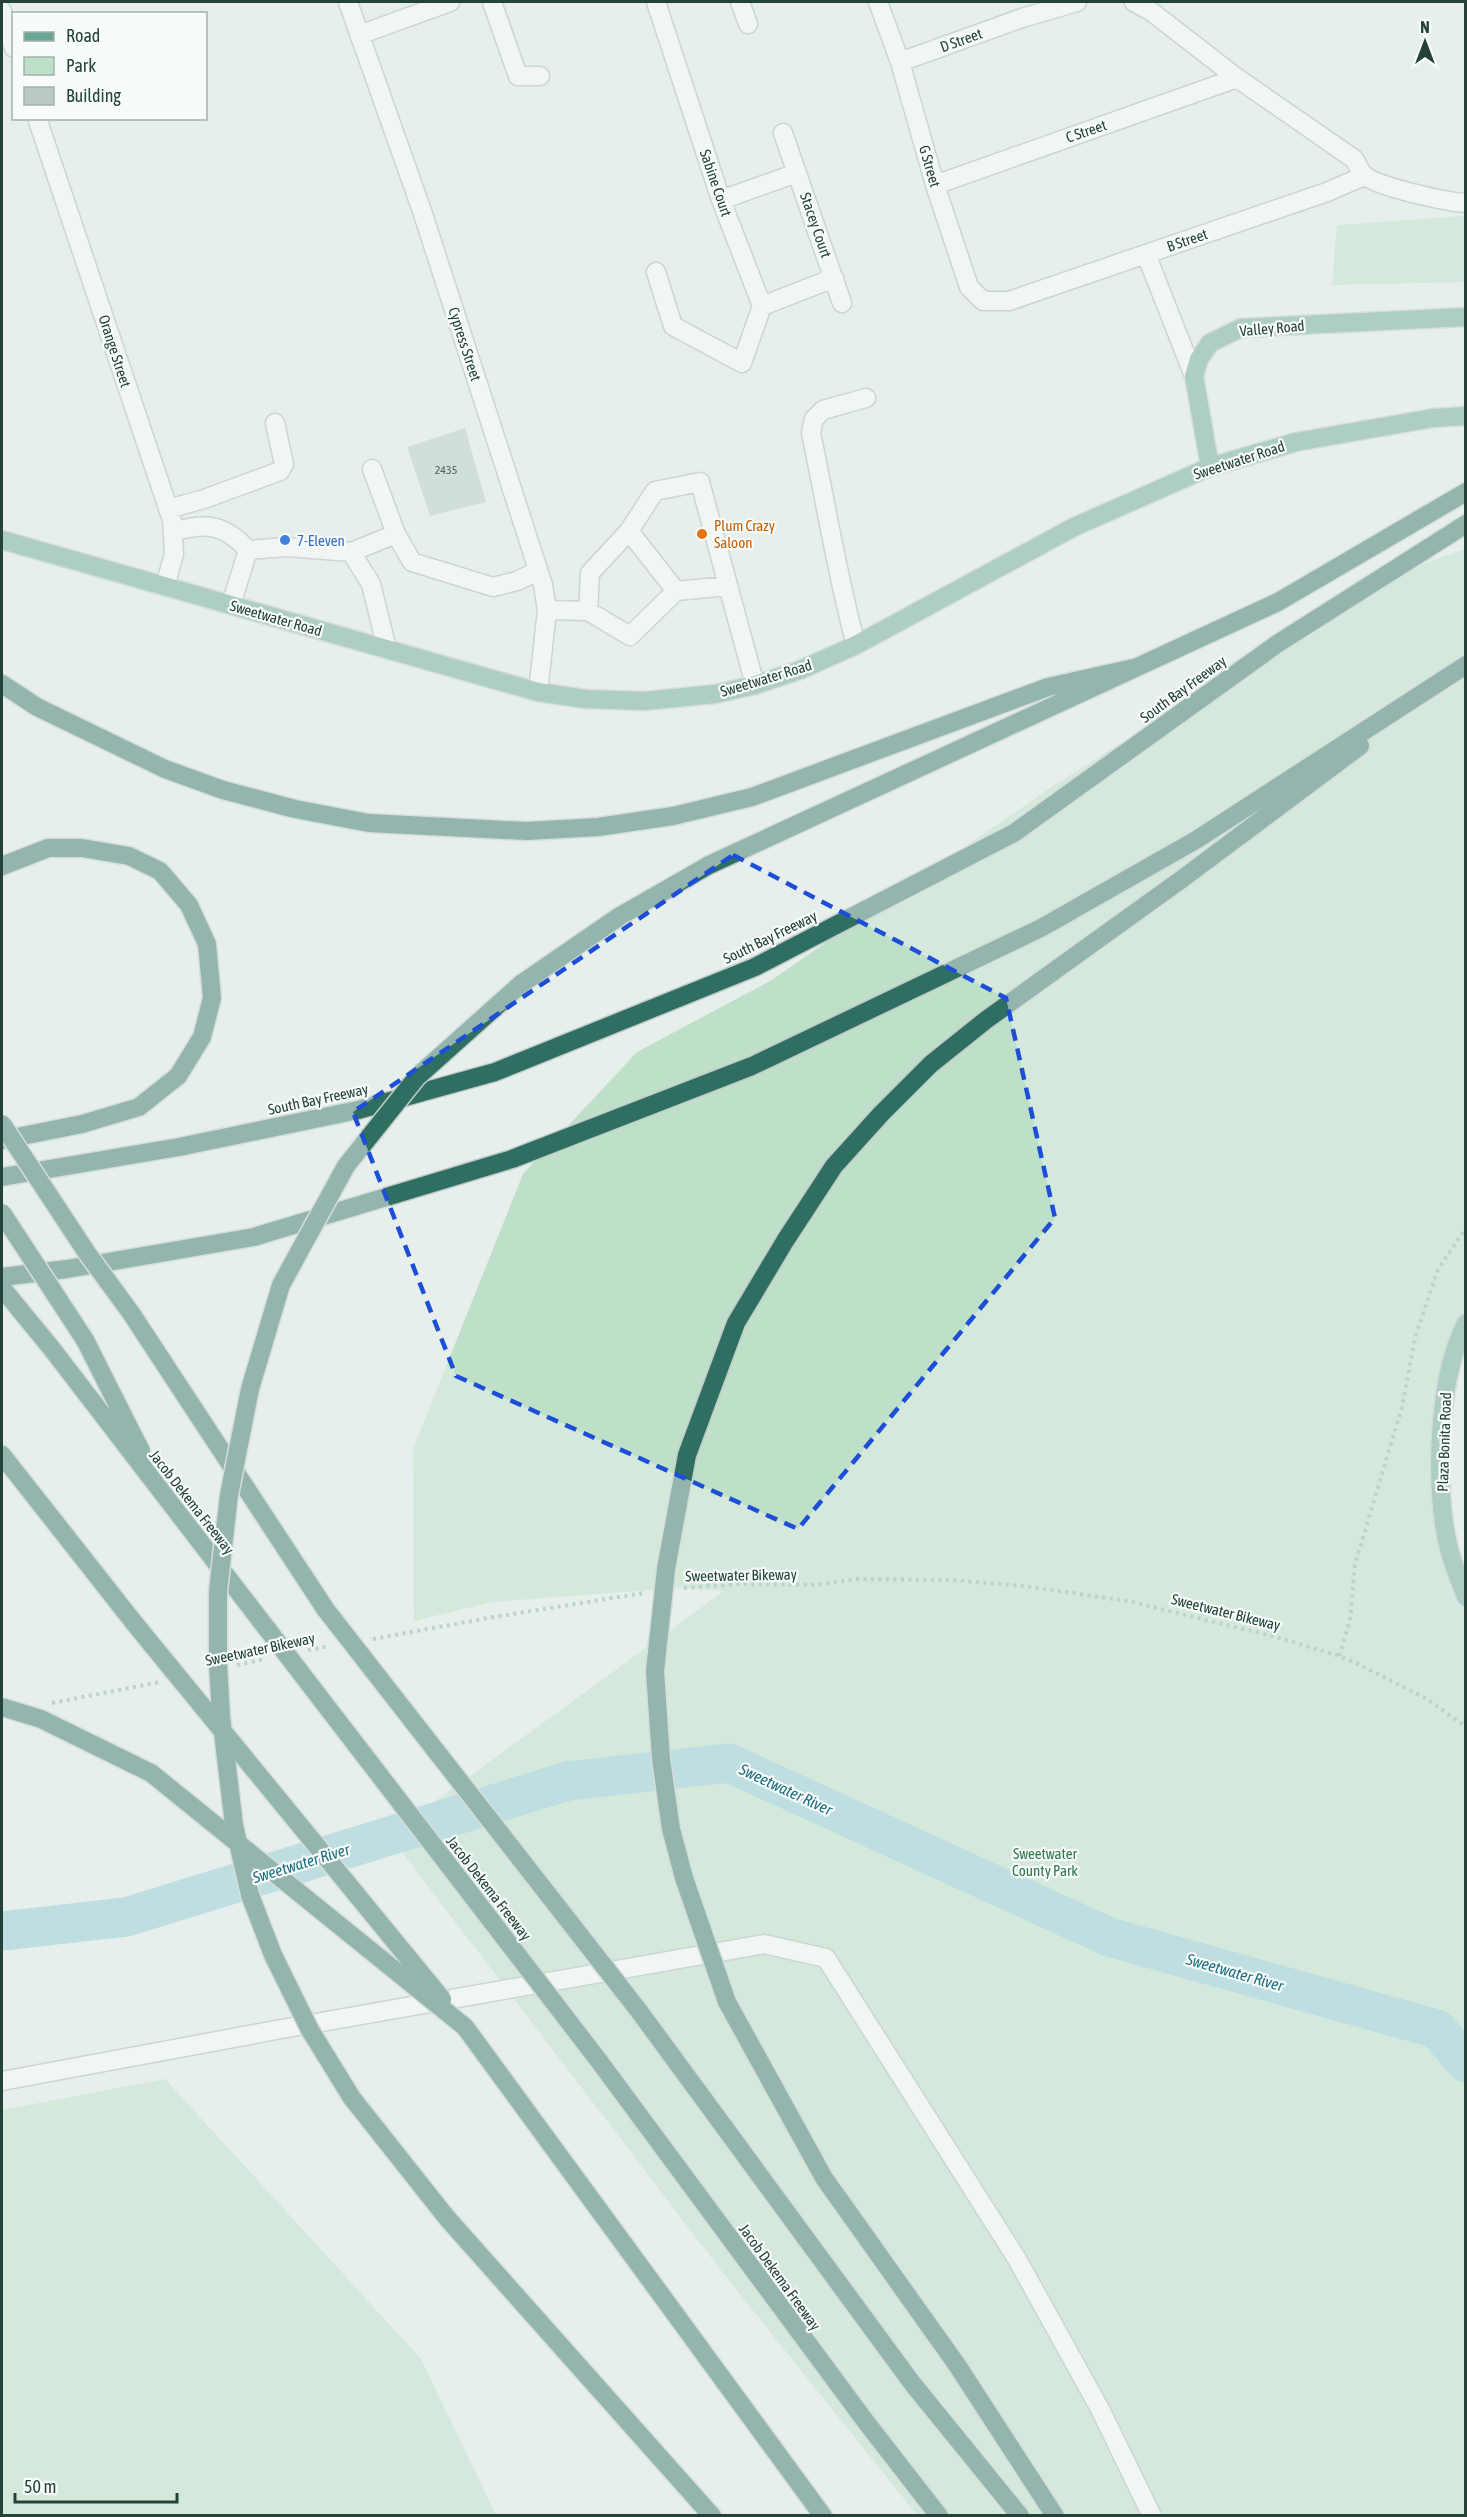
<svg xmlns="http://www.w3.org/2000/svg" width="1467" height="2517" font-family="'Asap Condensed',sans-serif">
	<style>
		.green { fill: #bfe0c8 }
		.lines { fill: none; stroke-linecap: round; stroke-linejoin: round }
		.river { stroke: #8ec9d4; stroke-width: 39 }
		.building { fill: #bbcac4 }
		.minor-casing { stroke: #a8b8b2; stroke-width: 21 }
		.major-casing { stroke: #c2cac8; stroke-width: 21 }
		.highway-casing { stroke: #c2cac8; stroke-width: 21 }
		.path { stroke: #86b3a5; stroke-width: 4; stroke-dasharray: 3 4.5; stroke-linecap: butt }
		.minor { stroke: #fff; stroke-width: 18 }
		.major { stroke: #6aa596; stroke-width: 18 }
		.highway { stroke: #2f6f62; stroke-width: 18 }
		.highway-bridge-casing { stroke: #c2cac8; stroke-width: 21; stroke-linecap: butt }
		.highway-bridge { stroke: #2f6f62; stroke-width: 18 }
		.marked { fill: none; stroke: #1d4ed8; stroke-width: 4.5; stroke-dasharray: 12 8; stroke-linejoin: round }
		.food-dot { fill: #e8710a; stroke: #f7fbf9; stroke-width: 2 }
		.shop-dot { fill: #3f7fe0; stroke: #f7fbf9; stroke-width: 2 }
		.labels { text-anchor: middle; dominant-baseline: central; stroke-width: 4.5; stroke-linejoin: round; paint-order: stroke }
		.number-label { font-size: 12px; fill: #4a645c }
		.street-label { font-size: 15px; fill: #24423a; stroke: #f7fbf9 }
		.food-label { font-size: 15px; fill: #c56008; stroke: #f7fbf9; text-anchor: start }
		.shop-label { font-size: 15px; fill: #366cbe; stroke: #f7fbf9; text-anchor: start }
		.park-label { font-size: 15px; fill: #2d7a4b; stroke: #f7fbf9 }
		.water-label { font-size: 16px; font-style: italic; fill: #1c6f80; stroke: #f7fbf9 }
	</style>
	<rect width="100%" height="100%" fill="#e6efeb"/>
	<path class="green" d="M1465,216V282L1332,285L1337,225Z
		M1465,549L1466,1324L1439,1463L1466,1596L1465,2515H917L723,2273L389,1835L724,1591L676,1588L492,1602L414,1621L413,1449L523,1174L637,1052L770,981L1053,786L1378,580Z
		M165,2079L421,2359L496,2515H2V2110Z"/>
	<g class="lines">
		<path class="river" d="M2,1931L126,1917L568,1781L729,1763L1109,1937L1437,2029L1466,2063"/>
	</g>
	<path class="building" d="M465,428L486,502L430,516L407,447Z"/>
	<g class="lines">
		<g class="minor-casing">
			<path id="minor" d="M348,2L422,211L543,585L547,610L538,692
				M492,2L518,76H540
				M656,2L721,200L762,306L742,363L673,326L656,272
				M740,2L748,24
				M878,2L900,62L935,185L969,287L983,301H1009L1327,192L1364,176
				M1134,2L1152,12L1237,78L1354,159C1357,163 1360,172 1364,175C1377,187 1447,202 1466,203
				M2,11L14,48
				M359,35L450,2
				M900,62L1022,18L1077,2
				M37,118L172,520L174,554L165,586
				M783,133L842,303
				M935,185L1237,78
				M721,200L797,173
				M1146,254L1194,376
				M762,306L834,278
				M168,509L204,499L280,471L284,464L275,423
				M629,531L655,491L700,482L755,685
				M173,532C206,522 224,524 248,550
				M396,534L412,562L493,587L517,581L538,571
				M351,552L396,534L372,469
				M676,591L728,586
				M231,605L248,550L287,547L351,552L371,584L387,649
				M547,610L588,611L630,636L676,591L629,531L590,573L588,611
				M856,645C837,575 826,504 811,433L814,419L823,410L866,398
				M2,2081L276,2030L764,1944L826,1958L1017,2259L1100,2409L1152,2516"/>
		</g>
		<g class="major-casing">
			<path id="major" d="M1210,467L1194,376L1199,359L1210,343L1241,328L1466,317
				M2,540L538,692L585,699L644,701L715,694L755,685L800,670L856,645L1074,527L1210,467L1296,442L1433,418L1466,416
				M1466,1323C1437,1380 1434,1487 1449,1549C1453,1565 1460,1581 1466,1597"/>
		</g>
		<g class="highway-casing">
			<path id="highway" d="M2,684L37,707L165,769L223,790L295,809L369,823L527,831L598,827L673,816L752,797L1048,687L1138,667
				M2,866L48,848H82L129,856L160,871L189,905L207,944L212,998L202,1037L178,1076L139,1107L82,1124L2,1140
				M521,984L620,916L709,865L1278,602L1466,492
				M2,1177L179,1147L358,1110L495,1072L755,967L1014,833L1277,644L1466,524
				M2,1277L67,1269L254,1237L512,1159L752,1066L1041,928L1196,840L1466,665
				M2,1288L52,1349L261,1621
				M131,1313L326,1610
				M85,1340L141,1451
				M2,1455L135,1624
				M666,1569L687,1455L736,1323L785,1241L834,1166L881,1114L931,1064L986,1020L1182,879L1360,746
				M727,2002L824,2178L957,2365L1055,2516
				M639,2011L912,2383L1020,2516
				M465,2027L823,2516
				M599,2061L866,2422L939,2516
				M352,2098L447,2218L712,2516"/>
		</g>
		<path class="path" d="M684,1588L738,1584L814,1585L857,1579L951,1580L1023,1586L1128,1601L1276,1637L1339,1656L1356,1663L1427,1699L1466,1727
			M373,1639L488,1618L644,1593
			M308,1650L330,1646
			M1339,1656L1350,1621L1355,1564L1402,1407L1415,1338L1438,1269L1466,1228
			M237,1665L265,1659
			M52,1703L160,1682"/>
		<use href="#minor" class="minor"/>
		<use href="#major" class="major"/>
		<use href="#highway" class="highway"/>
		<g class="highway-bridge-casing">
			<path id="highway-bridge" d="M2,1124L87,1253L131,1313
				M2,1213L85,1340
				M666,1569L655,1671L661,1759L671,1829L684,1878L727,2002
				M326,1610L639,2011
				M261,1621L599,2061
				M135,1624L442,1999
				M2,1707L41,1719L151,1773L465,2027
				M352,2098L310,2030L273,1955L250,1895L234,1825L221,1716L218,1664V1591L229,1495L250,1389L281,1285L346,1166L417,1077L521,984"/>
		</g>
		<use href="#highway-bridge" class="highway-bridge"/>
	</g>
	<path d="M0 0H1467V2517H0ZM733,855L1006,998L1055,1218L798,1529L456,1376L353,1112Z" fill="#e6efeb" fill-opacity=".55" fill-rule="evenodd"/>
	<path class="marked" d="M733,855L1006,998L1055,1218L798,1529L456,1376L353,1112Z"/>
	<circle class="food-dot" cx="702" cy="534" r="6"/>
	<circle class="shop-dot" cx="285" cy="540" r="6"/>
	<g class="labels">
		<g class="number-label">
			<text x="446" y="470">2435</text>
		</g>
		<g class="street-label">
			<text transform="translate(961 40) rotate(-20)">D Street</text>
			<text transform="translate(1086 131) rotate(-19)">C Street</text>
			<text transform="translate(930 166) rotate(74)">G Street</text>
			<text transform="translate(716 183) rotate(71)">Sabine Court</text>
			<text transform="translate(816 225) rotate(71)">Stacey Court</text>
			<text transform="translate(1187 240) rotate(-19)">B Street</text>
			<text transform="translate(1272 328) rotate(-5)">Valley Road</text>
			<text transform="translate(465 344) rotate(72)">Cypress Street</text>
			<text transform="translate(115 351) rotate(72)">Orange Street</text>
			<text transform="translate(1239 460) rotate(-18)">Sweetwater Road</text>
			<text transform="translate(276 618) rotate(16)">Sweetwater Road</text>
			<text transform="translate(766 678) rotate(-17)">Sweetwater Road</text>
			<text transform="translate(1183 689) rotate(-36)">South Bay Freeway</text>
			<text transform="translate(770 937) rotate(-26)">South Bay Freeway</text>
			<text transform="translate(318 1099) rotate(-12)">South Bay Freeway</text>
			<text transform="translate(1444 1442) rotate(-88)">Plaza Bonita Road</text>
			<text transform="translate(192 1502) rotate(52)">Jacob Dekema Freeway</text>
			<text transform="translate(741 1575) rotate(-1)">Sweetwater Bikeway</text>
			<text transform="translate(1226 1612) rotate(14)">Sweetwater Bikeway</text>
			<text transform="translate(260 1649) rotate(-12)">Sweetwater Bikeway</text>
			<text transform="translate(489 1888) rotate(52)">Jacob Dekema Freeway</text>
			<text transform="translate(780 2277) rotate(54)">Jacob Dekema Freeway</text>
		</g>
		<g class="food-label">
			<text x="714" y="525">Plum Crazy<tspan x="714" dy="17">Saloon</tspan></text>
		</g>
		<g class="shop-label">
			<text x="297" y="540">7-Eleven</text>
		</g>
		<g class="park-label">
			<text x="1045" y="1853">Sweetwater<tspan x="1045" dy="17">County Park</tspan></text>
		</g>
		<g class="water-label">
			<text transform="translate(786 1789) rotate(25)">Sweetwater River</text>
			<text transform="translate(301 1863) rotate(-17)">Sweetwater River</text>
			<text transform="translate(1235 1972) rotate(16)">Sweetwater River</text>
		</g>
	</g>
	<rect width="1467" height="2517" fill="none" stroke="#24423a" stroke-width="6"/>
	<rect x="12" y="12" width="195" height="108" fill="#f7fbf9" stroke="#a3b1ad" stroke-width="1.5"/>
	<rect x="24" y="32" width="30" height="9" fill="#6aa596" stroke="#a3b1ad" stroke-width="1.5"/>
	<text x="66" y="42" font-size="18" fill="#24423a">Road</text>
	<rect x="24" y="57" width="30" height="18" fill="#bfe0c8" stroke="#a3b1ad" stroke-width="1.5"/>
	<text x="66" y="72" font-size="18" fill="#24423a">Park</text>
	<rect x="24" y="87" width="30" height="18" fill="#bbcac4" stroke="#a3b1ad" stroke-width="1.5"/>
	<text x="66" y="102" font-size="18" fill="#24423a">Building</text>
	<g transform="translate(1425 42)" stroke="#f7fbf9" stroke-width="4.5" paint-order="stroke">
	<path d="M0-4.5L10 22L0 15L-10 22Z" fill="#24423a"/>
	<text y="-9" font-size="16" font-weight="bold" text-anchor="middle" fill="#24423a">N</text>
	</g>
	<path d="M15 2493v9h162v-9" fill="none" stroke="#24423a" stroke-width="3"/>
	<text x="24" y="2493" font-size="18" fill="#24423a" stroke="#f7fbf9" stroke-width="4.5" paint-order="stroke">50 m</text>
</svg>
